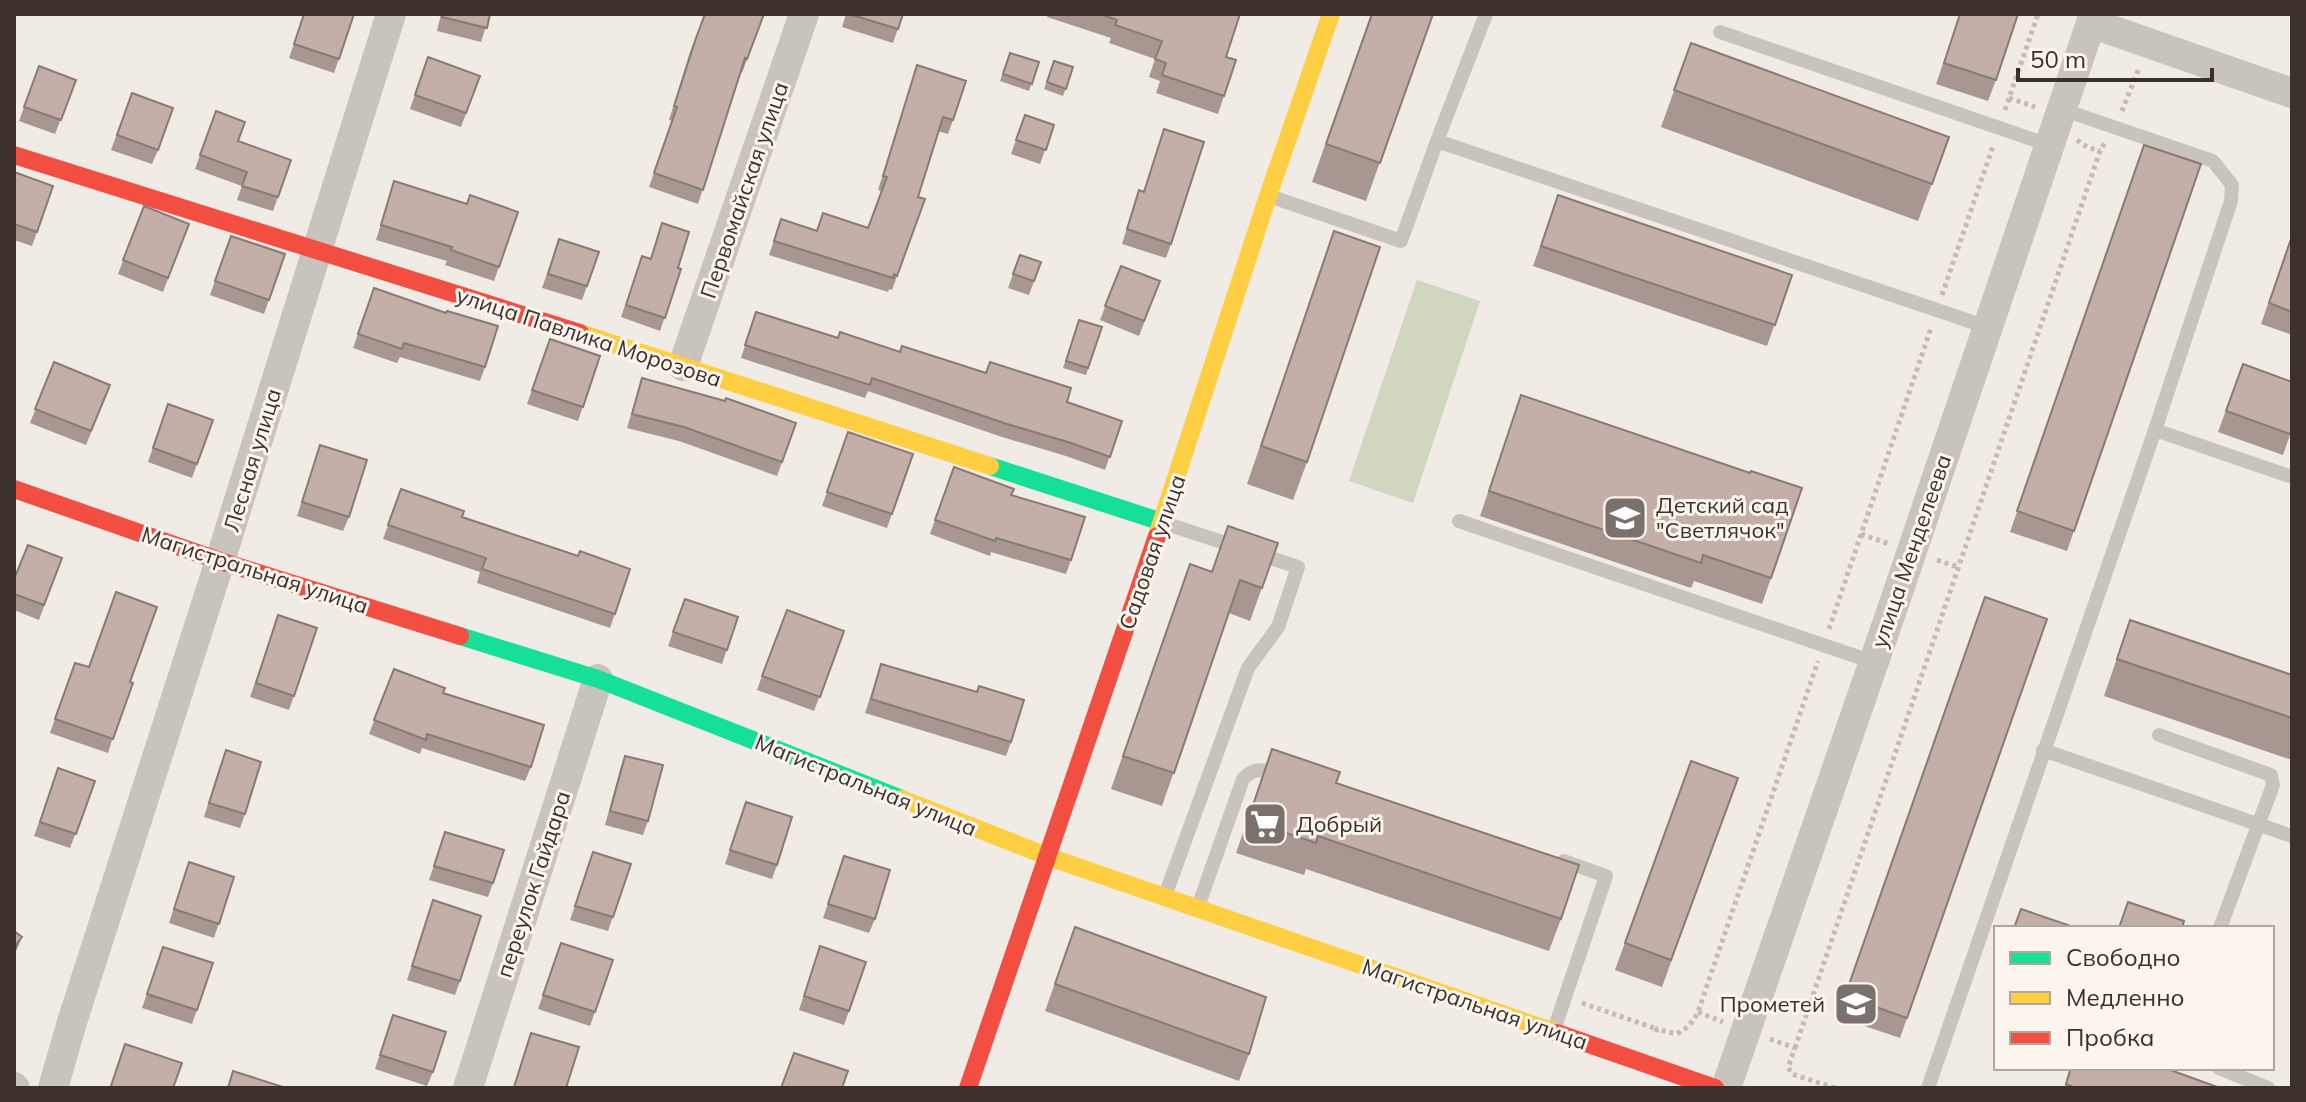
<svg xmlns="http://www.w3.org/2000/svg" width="2306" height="1102" font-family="Mulish,sans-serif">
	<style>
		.green { fill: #d1d6bf }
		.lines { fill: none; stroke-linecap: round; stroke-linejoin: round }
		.path { stroke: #c2bbb6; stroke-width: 5; stroke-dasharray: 4 4; stroke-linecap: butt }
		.lane { stroke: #c9c3be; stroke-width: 14 }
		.street { stroke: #c9c3be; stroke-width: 30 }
		.fast { stroke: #16e098; stroke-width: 18 }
		.slow { stroke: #ffcf43; stroke-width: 18 }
		.jam { stroke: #f24e42; stroke-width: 18 }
		.wall { fill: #a89690 }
		.shaded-wall { fill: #887a75 }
		.building { fill: #c3afa7; stroke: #887a75; stroke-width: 2 }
		.labels { text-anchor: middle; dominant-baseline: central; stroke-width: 6; stroke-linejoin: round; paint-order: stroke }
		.street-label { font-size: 22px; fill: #3b302b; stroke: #fbf5ee }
		.poi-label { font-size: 22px; fill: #3b302b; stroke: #fbf5ee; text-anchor: start }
	</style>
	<rect width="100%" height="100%" fill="#f0ebe5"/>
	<path class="green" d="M1417,280L1480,301L1413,503L1349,481Z"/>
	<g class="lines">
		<path class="path" d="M2009,98L2035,107
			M2005,110L2038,14
			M2122,111L2139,68
			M2077,140L2087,147L2100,151
			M1942,295L1993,146
			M1861,534L1889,544
			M1937,560L1958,567
			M1829,629L1931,328
			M1582,1003L1657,1029
			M1698,1012L1723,1022
			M1656,1032L1657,1029L1676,1034C1687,1029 1692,1023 1698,1012L1818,661
			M1770,1039L1795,1048L1788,1067L1792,1074L1835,1088
			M1795,1048L2100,151L2106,141"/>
		<path class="lane" d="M1720,32L2049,145
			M1437,141L1486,14
			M1272,197L1401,241L1437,141L1987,327
			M2155,430L2292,477
			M1459,521L1873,662
			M1164,523L1298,567L1278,627L1248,668L1166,893
			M2159,735L2271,775L2273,785L2220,928
			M2043,750L2292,836
			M1199,904L1243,779C1255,766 1265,770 1281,775
			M1554,1030L1606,876L1564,861
			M2219,1068L2268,1088
			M1928,1088L2155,430L2231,201L2232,185L2213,161L2061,109"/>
		<path class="street" d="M2091,23L2292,93
			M683,366L804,14
			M14,1087L15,1088
			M53,1088L72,1022L220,561L391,14
			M468,1088L598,679
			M1726,1088L1895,601L2094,14"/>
		<path class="fast" d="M990,466L1162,522
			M460,636L598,679L902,799"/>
		<path class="slow" d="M580,333L990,466
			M1157,536L1268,196L1331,14
			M902,799L1049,857L1557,1033"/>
		<path class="jam" d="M14,155L580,333
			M14,489L220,561L460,636
			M1557,1033L1715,1088
			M968,1088L1157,536"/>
	</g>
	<path class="wall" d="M304,14H354L334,73L289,58Z
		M441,14H490L481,42L437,31Z
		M705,14H764L742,73L741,72L698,204L649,187L672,121L669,120L690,52Z
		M846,14H903L893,43L842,27Z
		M1048,14H1240L1226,57L1236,60L1218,114L1156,93L1160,81L1149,77L1155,59L1109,43L1111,38L1047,17Z
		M1371,14H1433L1366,201L1312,182Z
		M1960,14L1996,80L1988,101L1936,84Z
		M1691,43L1949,137L1918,221L1661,127Z
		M1010,53L1039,62L1029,91L1000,81Z
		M428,57L480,76L461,127L410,109Z
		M1054,61L1073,67L1063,96L1044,89Z
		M917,65L953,120L948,134L938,131L918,197L925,199L892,290L889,289L888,292L769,255L781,219L817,230L868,228L881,191L878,190Z
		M39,66L76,80L55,134L19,121Z
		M132,93L158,150L152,164L111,150Z
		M216,111L238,141L291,160L273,211L237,200L242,186L195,169Z
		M1025,115L1054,125L1040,164L1011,154Z
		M2144,145L2201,164L2067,551L2010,532Z
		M14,172L53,186L32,246L14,240Z
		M394,181L467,204L518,212L494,281L445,265L447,261L376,240Z
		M1558,195L1792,275L1767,346L1533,266Z
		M1134,205L1171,244L1166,258L1122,244Z
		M144,206L189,224L163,292L118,274Z
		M1334,232L1307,462L1293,500L1247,484Z
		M2292,234V335L2261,324Z
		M231,236L285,254L264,314L210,295Z
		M559,239L599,252L582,300L542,288Z
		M1020,255L1041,262L1029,295L1008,288Z
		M642,256L681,269L660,331L621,317Z
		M1121,266L1160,281L1139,336L1100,320Z
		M374,288L485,367L480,381L400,357L397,363L353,348Z
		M756,312L838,338L900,352L1067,402L1122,421L1105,470L1066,456L999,436L868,391L865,398L741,358Z
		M1079,320L1102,327L1086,375L1063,368Z
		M550,339L600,356L578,421L527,404Z
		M54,362L110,385L86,445L30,423Z
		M2243,364L2292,429L2283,455L2218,432Z
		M642,378L796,423L777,476L679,441L627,428Z
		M168,404L213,420L192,478L148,462Z
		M1512,421L1771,578L1762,604L1694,581L1691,588L1480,516Z
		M848,432L913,454L887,528L822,506Z
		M320,445L349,517L343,531L297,516Z
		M954,467L1011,495L1071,560L1066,574L991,552L990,556L930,534Z
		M401,489L462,517L578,556L630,569L610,628L477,583L480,572L383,539Z
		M1228,526L1278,543L1250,621L1229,613L1162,806L1111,789L1178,597L1212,572Z
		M62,558L39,620L14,610V579Z
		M1985,597L2047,619L1900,1038L1838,1017Z
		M685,599L738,617L722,664L668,646Z
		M278,615L317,628L289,710L250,697Z
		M2130,620L2292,675V760L2104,696Z
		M844,631L814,711L757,690L762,676Z
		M75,663L130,682L108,753L50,733Z
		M881,664L1011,742L1006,756L865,713Z
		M394,669L443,693L531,767L525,781L422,748L420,754L369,734Z
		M1272,749L1336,783L1561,919L1549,951L1306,869L1304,875L1236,853Z
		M625,756L648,821L643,835L605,825L620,770Z
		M1691,761L1738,778L1662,987L1615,970Z
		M220,765L245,814L240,828L204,817Z
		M58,768L95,781L70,848L34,836Z
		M746,802L777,865L772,879L725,864Z
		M445,832L493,883L488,897L429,880Z
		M593,852L631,864L608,931L570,920Z
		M844,856L875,919L869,933L823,918Z
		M189,862L234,877L214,938L169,923Z
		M433,900L460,981L455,995L407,980Z
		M1075,927L1249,1054L1239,1081L1045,1011Z
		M561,943L613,960L590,1026L538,1009Z
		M820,946L849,1011L844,1025L799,1010Z
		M163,947L197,1010L192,1024L142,1008Z
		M393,1015L433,1072L427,1086L375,1069Z
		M2070,1068H2165L2220,1088H2064Z"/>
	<path class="shaded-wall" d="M22,937L16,951L14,954V947Z"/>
	<path class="building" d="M304,14H354L339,59L294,44Z
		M443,14H490L487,28L442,17Z
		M705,14H764L747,59L745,58L703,190L654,173L677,107L674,106L696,38Z
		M849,14H903L898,29Z
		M1100,14H1240L1226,57L1236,60L1224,96L1162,75L1166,63L1155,59L1162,41L1115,25L1117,20Z
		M1372,14H1433L1380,163L1326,144Z
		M1960,14H2018L1996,80L1944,63Z
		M1691,43L1949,137L1932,184L1674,90Z
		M1010,53L1039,62L1032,84L1003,74Z
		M428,57L480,76L466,113L415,95Z
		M1054,61L1073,67L1066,89L1047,82Z
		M917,65L966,81L953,120L943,117L918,197L925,199L897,276L894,274L893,278L774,241L781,219L817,231L823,213L868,228L887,177L883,176Z
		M39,66L76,80L61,120L24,107Z
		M132,93L173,108L158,150L117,135Z
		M216,111L245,122L238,141L291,160L278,197L242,186L247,172L200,155Z
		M1025,115L1054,125L1046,150L1016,140Z
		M1164,129L1204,142L1171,244L1127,229L1139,190L1144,192Z
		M2144,145L2201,164L2074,531L2017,511Z
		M14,172L53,186L37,232L14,224Z
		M394,181L467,204L470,195L518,212L499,267L451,250L452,247L381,225Z
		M1558,195L1792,275L1775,325L1541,246Z
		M144,206L189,224L168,278L123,260Z
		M662,223L689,232L678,268L681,269L665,318L626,305L642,256L651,259Z
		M1334,231L1380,247L1307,462L1261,446Z
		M231,236L285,254L269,300L215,281Z
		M2292,236V312L2269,303Z
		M559,239L599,252L587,286L548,274Z
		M1020,255L1041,262L1034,281L1013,274Z
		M1121,266L1160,281L1144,321L1105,306Z
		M374,288L446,313L447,311L498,326L485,367L404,343L402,349L358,334Z
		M756,312L838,338L840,332L900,352L902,346L986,373L990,362L1071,388L1067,402L1122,421L1110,457L1071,443L1004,423L872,378L870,385L745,345Z
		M1079,320L1102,327L1088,368L1066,361Z
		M550,339L600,356L583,407L532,390Z
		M54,362L110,385L91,431L35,409Z
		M2243,364L2292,382V429L2290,434L2226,411Z
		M642,378L725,401L726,398L796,423L782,462L684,427L632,414Z
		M1521,395L1750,473L1751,471L1802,488L1771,578L1703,555L1701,563L1489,491Z
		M168,404L213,420L197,464L153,448Z
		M848,432L913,454L892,514L827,492Z
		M320,445L367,460L349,517L302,502Z
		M954,467L1014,489L1011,495L1085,517L1071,560L996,538L995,541L935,520Z
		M401,489L464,511L462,517L578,556L580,551L630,569L615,614L482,569L486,558L388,525Z
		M1228,526L1278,543L1262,588L1240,580L1174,773L1123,756L1190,564L1212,572Z
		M28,545L62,558L44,605L14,594V579Z
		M116,592L157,607L130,682L133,683L113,739L55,719L75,663L89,667Z
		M1985,597L2047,619L1907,1018L1845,996Z
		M685,599L738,617L727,650L673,632Z
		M787,610L844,631L820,697L762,676Z
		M278,615L317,628L294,696L256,683Z
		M2130,620L2292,675V718L2117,659Z
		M881,664L977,692L979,686L1024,700L1011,742L871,699Z
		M394,669L445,688L443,693L544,725L531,767L427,734L426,740L374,720Z
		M1272,749L1340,772L1336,783L1579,865L1561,919L1318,836L1316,843L1248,820Z
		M226,750L261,762L245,814L209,803Z
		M625,756L663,765L648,821L610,811Z
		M1691,761L1738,778L1671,960L1625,943Z
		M58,768L95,781L76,834L40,822Z
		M746,802L792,817L777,865L730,850Z
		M445,832L504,850L493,883L434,866Z
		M593,852L631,864L613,917L575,906Z
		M844,856L890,870L875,919L828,904Z
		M189,862L234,877L219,924L174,909Z
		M433,900L481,916L460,981L412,966Z
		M2128,902L2184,921L2182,928H2119Z
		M2021,909L2071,926L2070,928H2014Z
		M1075,927L1266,997L1249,1054L1055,984Z
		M14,931L22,937L14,947Z
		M561,943L613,960L595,1012L543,995Z
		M820,946L866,962L849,1011L804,996Z
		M163,947L213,963L197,1010L147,994Z
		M393,1015L446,1032L433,1072L380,1055Z
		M531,1033L579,1047L566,1088L514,1087Z
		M125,1044L182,1063L173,1088H116L111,1086Z
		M794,1053L848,1071L842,1088H781Z
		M2071,1068H2165L2220,1088H2076L2066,1084Z
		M233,1071L286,1088H228Z"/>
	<defs>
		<g id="school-square" transform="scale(2.3)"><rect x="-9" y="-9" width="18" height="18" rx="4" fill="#7a716c" stroke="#fbf5ee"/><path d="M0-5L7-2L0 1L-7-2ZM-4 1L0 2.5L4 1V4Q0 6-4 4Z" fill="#fff"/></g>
		<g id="supermarket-square" transform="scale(2.3)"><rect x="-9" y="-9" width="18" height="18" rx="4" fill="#7a716c" stroke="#fbf5ee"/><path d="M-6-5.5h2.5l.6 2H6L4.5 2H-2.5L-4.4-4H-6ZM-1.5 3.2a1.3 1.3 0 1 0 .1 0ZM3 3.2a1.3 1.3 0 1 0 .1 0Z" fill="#fff"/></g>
	</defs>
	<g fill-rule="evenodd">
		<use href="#school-square" x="1625" y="518"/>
		<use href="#supermarket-square" x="1265" y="824"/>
		<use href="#school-square" x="1856" y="1004"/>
	</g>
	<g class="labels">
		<g class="street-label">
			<text transform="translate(744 190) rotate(-71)">Первомайская улица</text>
			<text transform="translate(589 337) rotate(18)">улица Павлика Морозова</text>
			<text transform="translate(252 460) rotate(-73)">Лесная улица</text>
			<text transform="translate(1911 551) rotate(-71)">улица Менделеева</text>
			<text transform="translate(1152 552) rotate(-71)">Садовая улица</text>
			<text transform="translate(255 570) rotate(18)">Магистральная улица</text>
			<text transform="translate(866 785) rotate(22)">Магистральная улица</text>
			<text transform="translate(533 884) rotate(-72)">переулок Гайдара</text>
			<text transform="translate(1475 1004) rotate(19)">Магистральная улица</text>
		</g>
		<g class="poi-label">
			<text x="1656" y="505">Детский сад<tspan x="1656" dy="25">"Светлячок"</tspan></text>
			<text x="1296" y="824">Добрый</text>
			<text x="1825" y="1004" text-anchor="end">Прометей</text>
		</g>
	</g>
	<rect width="2306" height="1102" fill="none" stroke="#3b302b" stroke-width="32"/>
	<rect x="1994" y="926" width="280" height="144" fill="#fbf5ee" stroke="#aea6a0" stroke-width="2"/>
	<rect x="2010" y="952" width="40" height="12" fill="#16e098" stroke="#aea6a0" stroke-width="2"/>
	<text x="2066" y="966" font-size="24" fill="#3b302b">Свободно</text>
	<rect x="2010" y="992" width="40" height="12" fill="#ffcf43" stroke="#aea6a0" stroke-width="2"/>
	<text x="2066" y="1006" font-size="24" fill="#3b302b">Медленно</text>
	<rect x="2010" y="1032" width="40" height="12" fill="#f24e42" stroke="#aea6a0" stroke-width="2"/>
	<text x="2066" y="1046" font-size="24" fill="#3b302b">Пробка</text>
	<path d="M2018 68v12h194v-12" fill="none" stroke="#3b302b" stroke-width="4"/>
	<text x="2030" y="68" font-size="24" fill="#3b302b" stroke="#fbf5ee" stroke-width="6" paint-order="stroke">50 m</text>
</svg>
